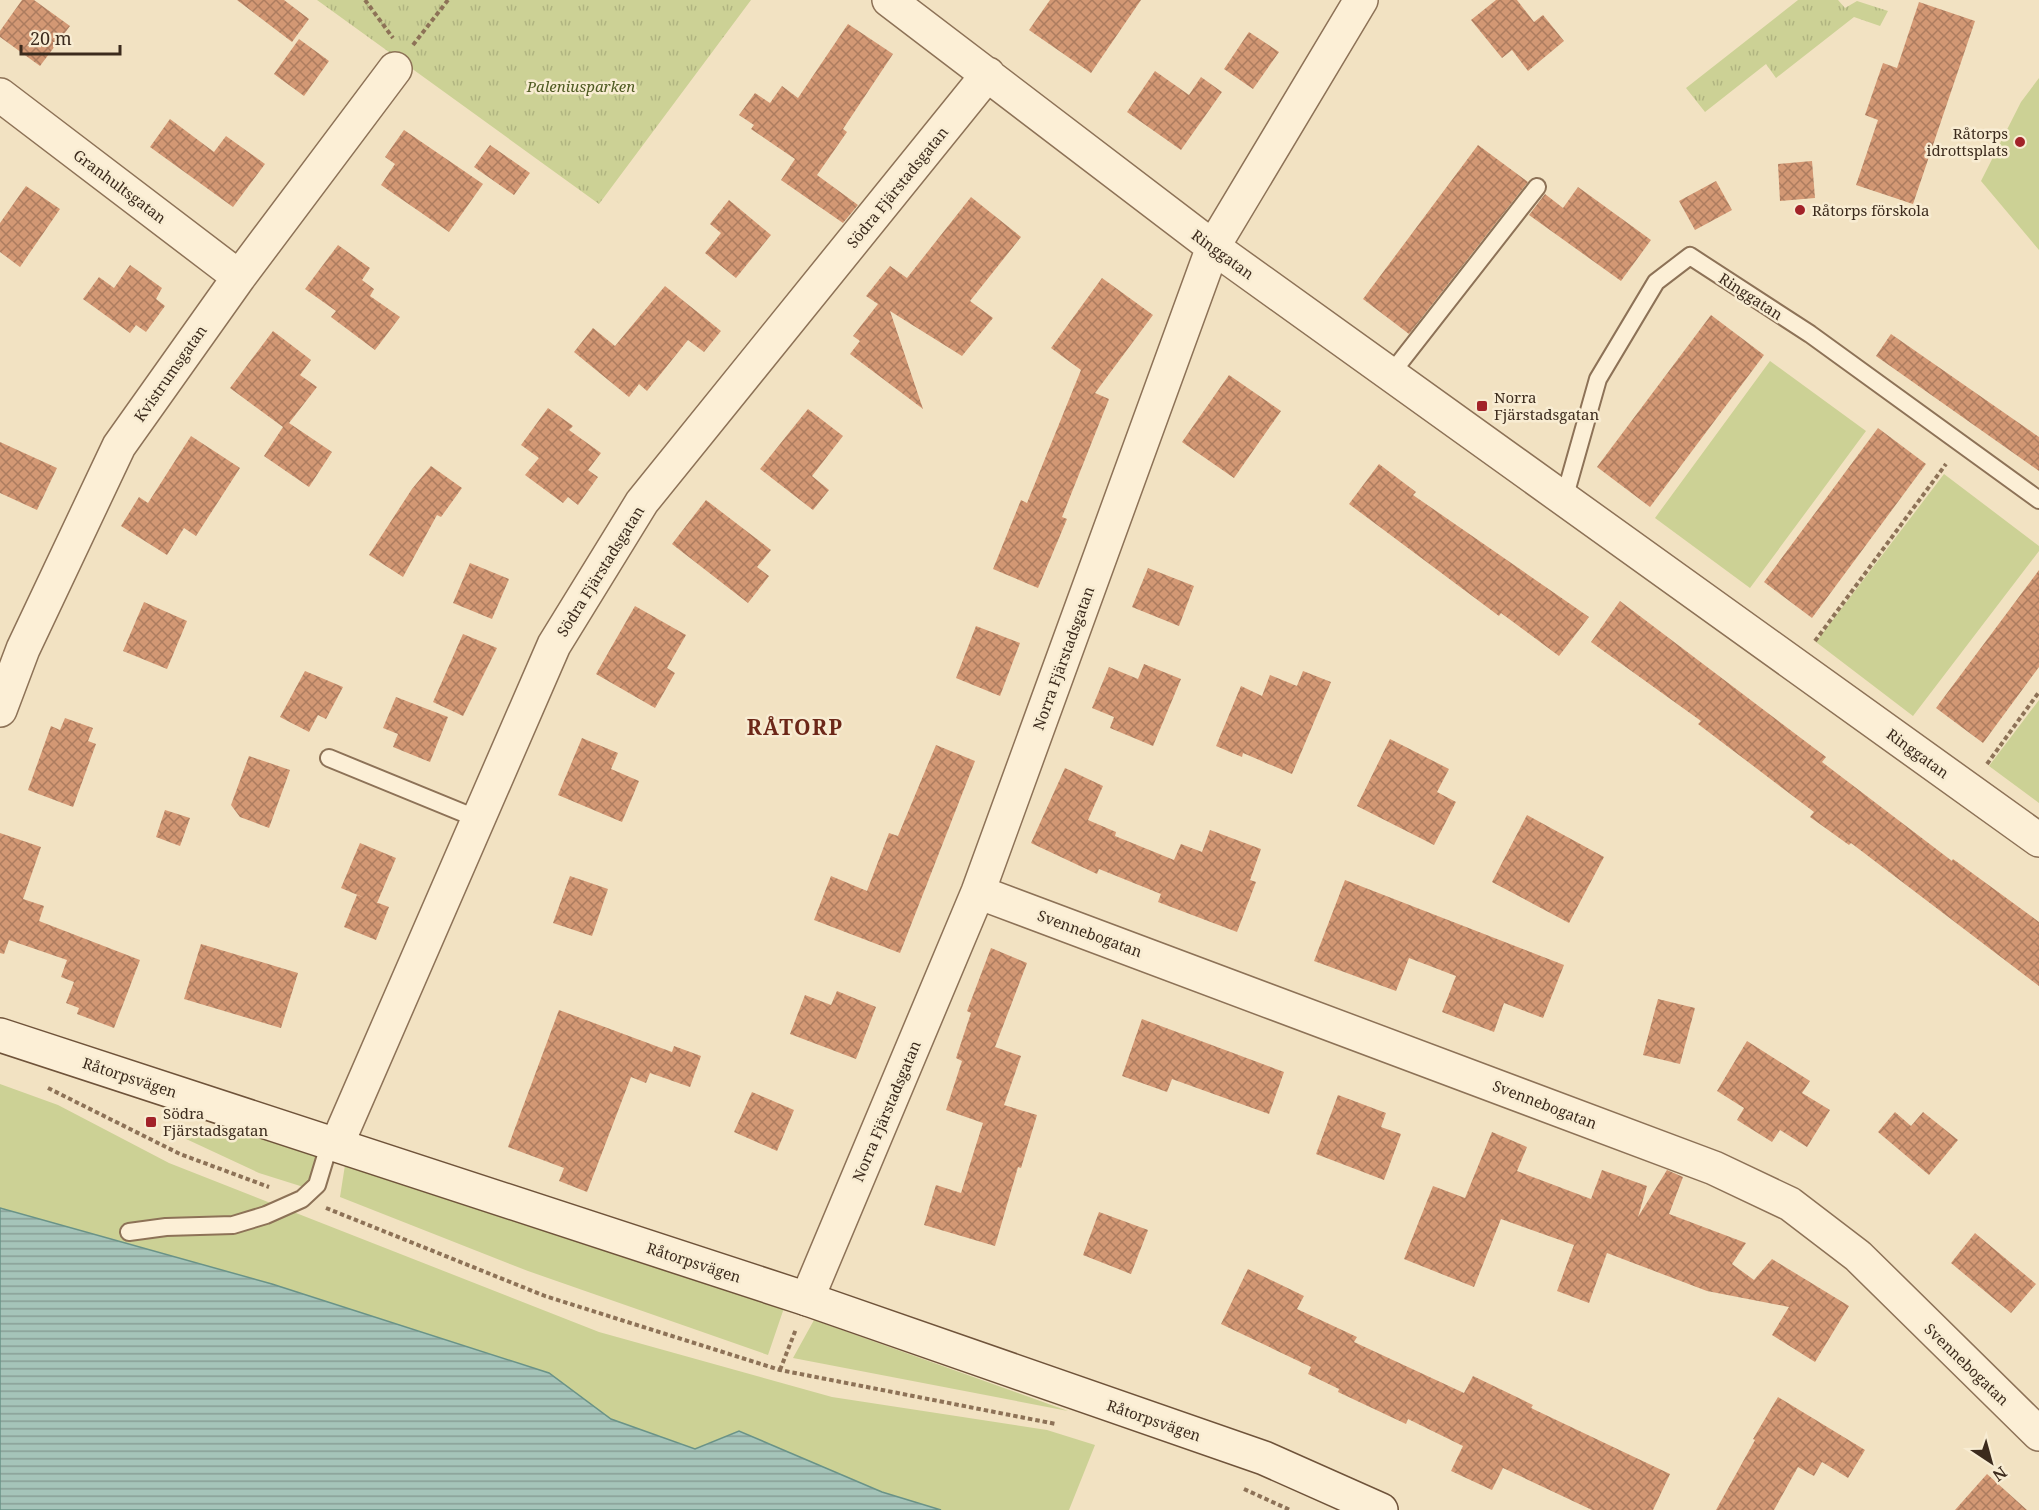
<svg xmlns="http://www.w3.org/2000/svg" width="2039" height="1510" font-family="'Noto Serif',serif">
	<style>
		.grass { fill: #ccd195 }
		.park { fill: url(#park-tufts) }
		.water { fill: url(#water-rules); stroke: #6a9387; stroke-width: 1.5 }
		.building { fill: url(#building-cross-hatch) }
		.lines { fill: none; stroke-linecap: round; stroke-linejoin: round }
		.lane-casing { stroke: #8d7257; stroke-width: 20 }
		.street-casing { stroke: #8d7257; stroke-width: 36 }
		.secondary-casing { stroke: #6f533a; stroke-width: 36 }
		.path { stroke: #8d7257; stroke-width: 4; stroke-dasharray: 4.5 3; stroke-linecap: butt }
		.lane { stroke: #fcefd6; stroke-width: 16 }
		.street { stroke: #fcefd6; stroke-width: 33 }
		.secondary { stroke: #fcefd6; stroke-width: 33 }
		.poi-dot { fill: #a22228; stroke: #f8ecd2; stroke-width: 2 }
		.labels { text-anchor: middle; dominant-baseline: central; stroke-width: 5; stroke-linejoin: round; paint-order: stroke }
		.park-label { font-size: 15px; font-style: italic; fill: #4e5a21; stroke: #f8ecd2 }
		.poi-label { font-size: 15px; fill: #3c2b1d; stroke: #f8ecd2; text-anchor: start }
		.street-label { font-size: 15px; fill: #3c2b1d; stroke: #f8ecd2 }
		.district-label { font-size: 21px; font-weight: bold; letter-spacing: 1.5px; fill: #6c2718; stroke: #f8ecd2 }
	</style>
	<defs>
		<pattern id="park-tufts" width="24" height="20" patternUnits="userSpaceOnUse" patternTransform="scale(1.5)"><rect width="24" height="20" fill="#ccd195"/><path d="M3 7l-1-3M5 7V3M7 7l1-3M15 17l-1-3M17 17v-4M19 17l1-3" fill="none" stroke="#b0b480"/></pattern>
		<pattern id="water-rules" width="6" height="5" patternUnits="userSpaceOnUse" patternTransform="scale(1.5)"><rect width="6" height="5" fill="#a5c4b9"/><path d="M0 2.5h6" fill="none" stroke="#889f96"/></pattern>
		<pattern id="building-cross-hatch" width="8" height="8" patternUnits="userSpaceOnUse" patternTransform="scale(1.5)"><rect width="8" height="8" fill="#d39874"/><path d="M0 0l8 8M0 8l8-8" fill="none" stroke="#ac7c5f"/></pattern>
	</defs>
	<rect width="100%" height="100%" fill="#f2e2c2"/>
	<path class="grass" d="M2039,78V250L1981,181L2021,102Z
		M1770,361L1866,431L1750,588L1655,518Z
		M1944,474L2039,546V551L1913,716L1816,642Z
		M2039,700V803L1989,766Z
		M0,1084L58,1105L169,1163L599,1332L832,1397L1047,1430L1095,1445L1069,1510H941L882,1492L739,1431L695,1449L611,1419L549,1373L272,1284L0,1208Z
		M221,1134L258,1135L319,1157L313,1190L259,1173L184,1138Z
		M345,1165L784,1308L768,1355L528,1271L340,1197Z
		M814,1320L1068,1411L793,1358Z"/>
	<path class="park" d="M317,0H751L599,204Z
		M1798,0H1838L1845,8L1857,1L1888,11L1880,26L1854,17L1776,78L1766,64L1705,112L1686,88Z"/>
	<path class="water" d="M0,1208L272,1284L549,1373L611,1419L695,1449L739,1431L882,1492L941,1510H0Z"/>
	<path class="building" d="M22,0H34L70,26L40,66L0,37V31Z
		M237,0H284L309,19L292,42Z
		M1050,0H1141L1091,73L1029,30Z
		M1496,0H1517L1534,22L1543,15L1564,41L1528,71L1512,50L1502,58L1471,20Z
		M1919,2L1975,21L1913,204L1856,185L1878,120L1865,115L1883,63L1897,68Z
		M848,24L893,54L843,129L847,132L817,175L858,205L843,223L781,180L795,159L751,129L754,125L739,115L755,93L770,103L782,86L798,98Z
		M1249,32L1279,52L1253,89L1224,69Z
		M299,39L329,61L304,96L274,74Z
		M1155,71L1189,95L1201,77L1222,92L1181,150L1127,112Z
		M170,119L214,152L226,136L265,164L233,207L150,147Z
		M404,130L483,184L449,232L381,185L395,164L385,157Z
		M490,145L530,173L514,195L474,167Z
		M1478,145L1528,182L1409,334L1363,299Z
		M1812,161L1815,198L1780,201L1778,164Z
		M1716,181L1732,210L1695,230L1679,201Z
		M26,186L60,209L20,267L0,252V223Z
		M1578,187L1651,240L1621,281L1529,215L1545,194L1563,208Z
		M971,197L1021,237L970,301L993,318L962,356L890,311L923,409L850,354L860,341L853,336L878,304L866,296L890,266L907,278Z
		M729,200L771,235L736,278L705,253L721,233L710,224Z
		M338,245L370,268L362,280L374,289L370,296L400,317L375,350L331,317L336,311L305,289Z
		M130,265L162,288L156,299L165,306L146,332L136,325L130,333L83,299L99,277L114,288Z
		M1102,278L1153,315L1095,393L1109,399L1062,517L1067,519L1038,588L993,569L1021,500L1027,503L1081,370L1051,348Z
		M665,286L721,331L704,352L688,340L647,391L639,384L629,397L574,352L593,328L615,346Z
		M1711,315L1764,355L1650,507L1597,467Z
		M273,331L311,360L300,375L317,387L289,423L332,452L309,487L264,456L283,427L230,388Z
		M1891,334L2039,437V471L1876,356Z
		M1229,375L1281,411L1234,478L1182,442Z
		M548,408L573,426L569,430L601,453L588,470L598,477L578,505L568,497L563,503L525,475L539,458L521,445Z
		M808,409L843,436L812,476L829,490L813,510L760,469Z
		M1878,428L1926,464L1812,618L1764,582Z
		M191,436L240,468L196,536L184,528L167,555L121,526L139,497L148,503Z
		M0,442L57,468L37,510L0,493Z
		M1379,464L1416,492L1413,495L1589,617L1559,656L1501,613L1499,616L1349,504Z
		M431,466L462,488L441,517L437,515L403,577L369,555L412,489Z
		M706,500L771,550L757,567L769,576L748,603L672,544Z
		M470,563L509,579L492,619L453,603Z
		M1148,568L1194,586L1179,626L1132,607Z
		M2039,570V667L1983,743L1936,708Z
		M1620,601L1826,757L1822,762L1952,861L1953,859L2039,922V986L1851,843L1849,845L1810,817L1814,812L1698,724L1701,721L1591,642Z
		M144,602L187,621L167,669L123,651Z
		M635,606L686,635L667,668L675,673L655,708L596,674Z
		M976,626L1020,643L1000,696L956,678Z
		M463,634L497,648L463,716L433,702Z
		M1144,664L1181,679L1153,746L1110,728L1114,717L1092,708L1109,667L1138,679Z
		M305,671L343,687L326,719L318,715L309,732L280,717Z
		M1303,671L1331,682L1292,774L1243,753L1242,757L1216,746L1241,686L1262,696L1270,675L1297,686Z
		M396,697L448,717L430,762L393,747L398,734L383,728Z
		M65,718L93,728L88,741L96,744L73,807L28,790L51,726L60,730Z
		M582,738L618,753L611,769L639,781L622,822L558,795Z
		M1390,739L1449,769L1437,792L1456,802L1434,845L1357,806Z
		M936,745L975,761L900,953L814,920L831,876L867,891L889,833L898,836Z
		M249,756L290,770L269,828L240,817L231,805Z
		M1065,768L1103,786L1088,820L1116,832L1115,836L1174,860L1181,844L1202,852L1210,830L1261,849L1250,880L1256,882L1237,932L1158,902L1161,894L1099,869L1097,874L1031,843Z
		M165,810L190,818L180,846L156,837Z
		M1527,815L1604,857L1569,923L1492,882Z
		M0,833L41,847L23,899L44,906L39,921L140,960L114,1028L77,1014L79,1008L66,1003L74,982L61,977L67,960L9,940L4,954L0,953Z
		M360,843L396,858L377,903L341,888Z
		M570,876L608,889L592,936L553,923Z
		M1345,880L1564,965L1543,1018L1504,1003L1494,1032L1442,1012L1456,976L1409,958L1396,991L1314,961Z
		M357,895L389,907L376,940L344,927Z
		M201,944L298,973L281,1028L184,999Z
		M991,948L1027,963L995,1047L1021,1056L1004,1105L1037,1115L1021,1168L1018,1167L995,1246L924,1225L936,1185L961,1193L983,1123L946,1110L962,1061L956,1058L971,1013L967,1011Z
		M837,991L876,1007L856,1059L790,1034L805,995L831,1005Z
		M1658,999L1695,1008L1680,1064L1643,1055Z
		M559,1010L672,1052L674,1046L701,1056L690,1087L650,1073L646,1083L631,1077L587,1192L559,1181L564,1168L508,1147Z
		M1142,1019L1284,1072L1269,1114L1172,1079L1167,1092L1122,1076Z
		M1747,1041L1810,1081L1802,1093L1830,1110L1807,1147L1780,1130L1772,1142L1737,1120L1744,1108L1717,1091Z
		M752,1092L794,1110L777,1151L734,1132Z
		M1338,1095L1386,1113L1381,1127L1401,1134L1384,1180L1316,1154Z
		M1895,1112L1911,1126L1923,1112L1958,1140L1929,1175L1878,1132Z
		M1492,1132L1527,1147L1517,1171L1591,1199L1602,1170L1647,1186L1638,1217L1667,1170L1683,1177L1669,1214L1746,1243L1732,1264L1754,1280L1772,1259L1849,1306L1815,1362L1772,1335L1789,1307L1707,1291L1607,1253L1589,1303L1557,1291L1574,1245L1501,1219L1474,1287L1404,1259L1433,1186L1465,1198Z
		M1099,1212L1148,1230L1131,1274L1083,1255Z
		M1975,1233L2036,1284L2011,1313L1951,1263Z
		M1248,1269L1304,1296L1297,1309L1357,1337L1354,1342L1464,1393L1473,1376L1533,1405L1531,1408L1670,1474L1653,1510H1592L1503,1468L1492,1490L1451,1471L1463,1446L1408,1419L1406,1424L1338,1392L1339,1389L1308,1374L1311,1367L1221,1324Z
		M1778,1397L1865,1450L1848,1478L1822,1462L1814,1476L1798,1467L1774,1510H1716L1755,1440L1753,1439Z
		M1987,1474L2027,1510H1955Z"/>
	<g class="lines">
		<g class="lane-casing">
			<path id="lane" d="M1390,375L1537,187
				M1564,499L1598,379L1656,282L1690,256L1810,334L2039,500
				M329,758L478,819
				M129,1232L166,1227L233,1225L266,1215L302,1199L317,1185L330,1142"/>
		</g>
		<g class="street-casing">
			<path id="street" d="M889,0L1213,247L2039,840
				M0,95L239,277
				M0,710L23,649L119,446L239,277L395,69
				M978,892L1714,1168L1790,1204L1858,1256L2039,1434
				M337,1144L554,645L642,502L988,74
				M807,1299L978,892L1213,247L1361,0"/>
		</g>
		<g class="secondary-casing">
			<path id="secondary" d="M0,1035L807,1299L1264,1458L1381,1510"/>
		</g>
		<path class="path" d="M365,0L393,38
			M413,45L448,0
			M1815,641L1946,464
			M1987,764L2039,692
			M48,1088L180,1154L269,1187
			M326,1208L545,1296L780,1370L1056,1424
			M780,1370L796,1329
			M1244,1489L1290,1510"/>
		<use href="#lane" class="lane"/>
		<use href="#street" class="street"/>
		<use href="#secondary" class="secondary"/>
	</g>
	<g class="poi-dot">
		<circle cx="2020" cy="142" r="6"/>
		<circle cx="1800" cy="210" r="6"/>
		<rect x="1476" y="400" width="12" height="12" rx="3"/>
		<rect x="145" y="1116" width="12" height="12" rx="3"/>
	</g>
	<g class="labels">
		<g class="park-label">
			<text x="581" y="86">Paleniusparken</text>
		</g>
		<g class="poi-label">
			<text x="2008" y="133" text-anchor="end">Råtorps<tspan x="2008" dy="17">idrottsplats</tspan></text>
			<text x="1812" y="210">Råtorps förskola</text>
			<text x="1494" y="397">Norra<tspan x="1494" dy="17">Fjärstadsgatan</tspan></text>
			<text x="163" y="1113">Södra<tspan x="163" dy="17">Fjärstadsgatan</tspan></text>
		</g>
		<g class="street-label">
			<text transform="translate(120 186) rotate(37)">Granhultsgatan</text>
			<text transform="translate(897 187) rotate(-51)">Södra Fjärstadsgatan</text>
			<text transform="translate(1223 254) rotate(36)">Ringgatan</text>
			<text transform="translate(1751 296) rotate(33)">Ringgatan</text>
			<text transform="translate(170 373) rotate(-55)">Kvistrumsgatan</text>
			<text transform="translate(600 571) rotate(-58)">Södra Fjärstadsgatan</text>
			<text transform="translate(1063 658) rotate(-70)">Norra Fjärstadsgatan</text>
			<text transform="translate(1918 753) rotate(36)">Ringgatan</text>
			<text transform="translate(1090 933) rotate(20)">Svennebogatan</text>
			<text transform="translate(130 1077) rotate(18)">Råtorpsvägen</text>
			<text transform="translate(1545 1104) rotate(21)">Svennebogatan</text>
			<text transform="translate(886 1111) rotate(-67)">Norra Fjärstadsgatan</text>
			<text transform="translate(694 1262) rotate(18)">Råtorpsvägen</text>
			<text transform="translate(1967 1364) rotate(44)">Svennebogatan</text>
			<text transform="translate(1154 1420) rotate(19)">Råtorpsvägen</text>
		</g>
		<g class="district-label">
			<text x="795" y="727">RÅTORP</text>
		</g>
	</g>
	<g transform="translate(1991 1462) rotate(144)" stroke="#f8ecd2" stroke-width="4.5" paint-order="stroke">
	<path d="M0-4.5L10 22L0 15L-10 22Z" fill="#3c2b1d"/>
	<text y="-9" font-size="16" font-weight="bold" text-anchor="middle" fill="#3c2b1d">N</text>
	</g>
	<path d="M21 45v9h99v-9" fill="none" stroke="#3c2b1d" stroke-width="3"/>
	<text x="30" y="45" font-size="18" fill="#3c2b1d" stroke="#f8ecd2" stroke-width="4.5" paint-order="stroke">20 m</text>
</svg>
